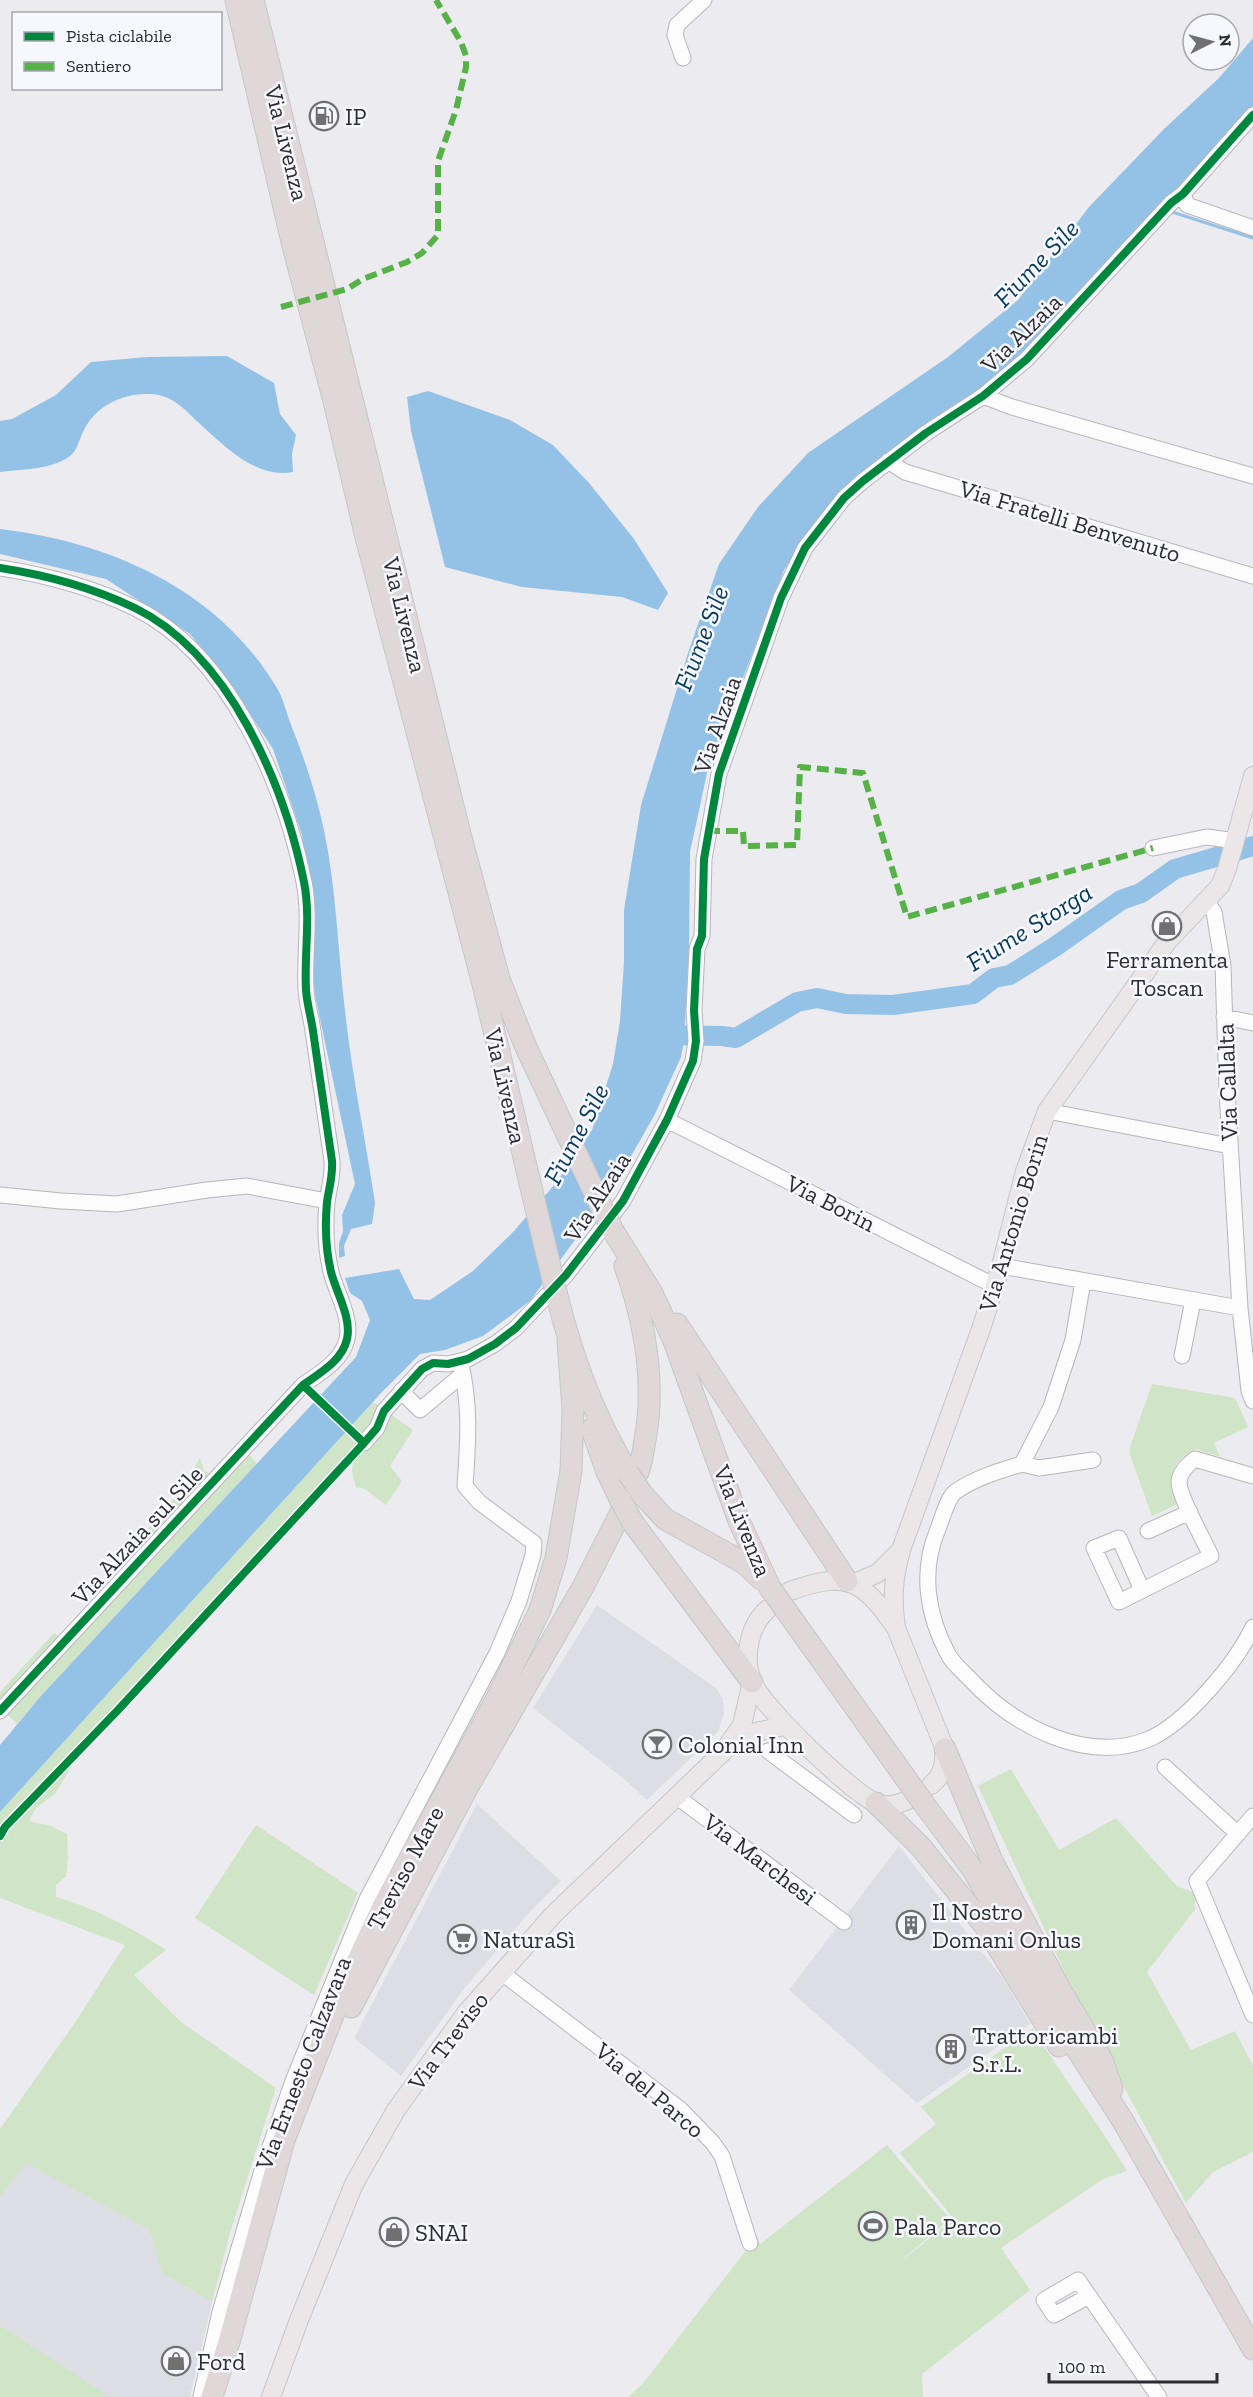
<svg xmlns="http://www.w3.org/2000/svg" width="1253" height="2397" font-family="'Zilla Slab',serif">
	<style>
		.built { fill: #dddde6 }
		.green { fill: #d0e4c8 }
		.water { fill: #94c2e7 }
		.lines { fill: none; stroke-linecap: round; stroke-linejoin: round }
		.stream { stroke: #94c2e7; stroke-width: 3 }
		.river { stroke: #94c2e7; stroke-width: 20 }
		.minor-casing { stroke: #b6b6ba; stroke-width: 17 }
		.major-casing { stroke: #c6c6c8; stroke-width: 20 }
		.highway-casing { stroke: #c6c6c8; stroke-width: 23 }
		.minor { stroke: #fcfcfd; stroke-width: 15 }
		.major { stroke: #ebe6e7; stroke-width: 18 }
		.highway { stroke: #e0d7d8; stroke-width: 21 }
		.highway-bridge-casing { stroke: #c6c6c8; stroke-width: 23; stroke-linecap: butt }
		.highway-bridge { stroke: #e0d7d8; stroke-width: 21 }
		.quiet { stroke: #56b246; stroke-width: 6; stroke-dasharray: 12 6; stroke-linecap: butt }
		.cycleway-casing { stroke: #f7f7ff; stroke-width: 11 }
		.cycleway { stroke: #00873e; stroke-width: 8 }
		.labels { text-anchor: middle; dominant-baseline: central; stroke-width: 5; stroke-linejoin: round; paint-order: stroke }
		.poi-label { font-size: 24px; fill: #2d2d30; stroke: #f7f7ff; text-anchor: start }
		.street-label { font-size: 24px; fill: #2d2d30; stroke: #f7f7ff }
		.water-label { font-size: 26px; font-style: italic; fill: #053a5b; stroke: #f7f7ff }
	</style>
	<rect width="100%" height="100%" fill="#ebebf0"/>
	<path class="built" d="M597,1605L716,1688L723,1699L724,1714L718,1732L647,1800L624,1779L533,1708Z
		M477,1804L561,1881L527,1915L467,1985L401,2076L354,2038Z
		M899,1846L1004,1980L1030,2024L917,2103L789,1990Z
		M25,2162L149,2230L162,2273L212,2302L190,2397H111L0,2325V2197Z"/>
	<path class="green" d="M1152,1384L1235,1398L1248,1427L1214,1443L1220,1457L1196,1449C1167,1463 1171,1477 1180,1503L1152,1516L1130,1455V1447Z
		M373,1402L413,1430L390,1466L402,1481L386,1505L365,1489L356,1487L352,1472L354,1451L75,1750L79,1754L55,1794L36,1808L29,1821L51,1826L67,1834L68,1857L66,1876L56,1885V1897C95,1908 132,1928 166,1950L134,1975L181,2022L276,2088L230,2233L212,2302L162,2273L149,2230L26,2163L0,2197V2129L74,2024L125,1945L0,1898V1812Z
		M243,1447L257,1464L40,1697L17,1724L0,1707V1692L54,1633L60,1637L147,1546L138,1540L182,1489L200,1458L204,1471L216,1476Z
		M1011,1769L1059,1850L1116,1818L1177,1886L1199,1895L1194,1905L1196,1908L1147,1972L1191,2050L1235,2031L1253,2066V2152L1213,2172L1186,2203L1077,1999L978,1786Z
		M256,1825L358,1893L314,1995L195,1918Z
		M1033,2028C1062,2077 1098,2122 1127,2171L1103,2179L1001,2248L1030,2290L922,2374L923,2397H629L645,2381L757,2236L760,2244L887,2145L950,2219L896,2265L954,2219L900,2153L936,2124L921,2107Z
		M0,2325L111,2397H0Z"/>
	<path class="water" d="M1253,38V106L1161,208L996,379L829,507L784,570L707,773L690,852L689,949L684,1041L681,1057L654,1116L611,1191L530,1301L483,1336L445,1350L420,1354L382,1392L0,1812V1745L40,1697L356,1357L370,1320L362,1301L350,1293L345,1278L399,1269L414,1299L430,1300L473,1271L513,1232L556,1183L592,1130L613,1064L620,1021L624,962V910L641,805L688,653L719,564L758,507L808,453L948,357L1018,300L1089,207L1164,129L1219,78Z
		M227,356L274,383L280,414L296,435L292,454L293,472C256,479 224,446 199,423C184,409 173,395 150,394C122,393 95,406 83,432C79,440 77,451 70,456C51,470 23,469 0,472V421L12,419L56,395L91,362L147,357Z
		M428,391L510,420L553,445L589,483L634,539L668,593L658,610L622,597L522,587L445,567L411,431L407,397Z
		M0,529C110,542 218,589 277,688C283,698 286,711 290,722C304,757 316,793 324,830C337,892 338,957 346,1019C353,1081 366,1142 375,1203L372,1224L351,1229L344,1246L345,1256L339,1258V1243L343,1231L342,1215L355,1184L315,995L302,835L273,749L231,685L190,634L106,579L0,554Z"/>
	<g class="lines">
		<path class="stream" d="M1169,211L1253,238"/>
		<path class="river" d="M657,1035L722,1036L736,1038L797,1002L817,998L846,1004L893,1005L973,994L994,978L1010,975L1056,946L1121,900L1141,893L1175,869L1253,846"/>
		<g class="minor-casing">
			<path id="minor" d="M683,58L675,35L677,25L704,0
				M1183,194L1187,205L1253,228
				M983,396L1012,407L1253,476
				M888,461L905,472L1253,576
				M0,568C46,575 93,588 135,608C229,654 284,784 304,882C311,917 304,955 306,990C307,1004 311,1017 313,1031C319,1074 326,1118 332,1161C333,1176 329,1188 327,1202C325,1224 326,1251 331,1272C336,1292 352,1318 347,1339C342,1361 320,1373 303,1385L0,1711
				M1153,848L1207,837L1236,841
				M1205,900L1214,912L1223,966L1227,1091L1240,1308L1249,1391L1253,1401
				M1224,1017L1253,1023
				M1047,1111L1230,1146
				M667,1120L995,1286
				M0,1195L61,1201L117,1204L207,1190L247,1186L327,1201
				M1001,1266L1240,1308
				M1083,1281L1073,1340L1051,1407L1022,1464C999,1471 975,1478 955,1492C947,1499 942,1519 938,1529C920,1571 927,1616 949,1656C954,1664 963,1672 970,1679C1012,1725 1086,1765 1149,1739C1186,1723 1236,1663 1253,1627
				M1182,1356L1193,1300
				M401,1391L420,1410L463,1374
				M364,1443L377,1428L384,1411L422,1369L433,1363L448,1364L468,1359L495,1344L516,1328L566,1275L623,1201L667,1120L693,1061L696,1041L694,1010L697,949L702,936L704,859L719,774L781,598L805,548L844,498L863,481L926,433L983,396L1027,359L1171,203L1183,194L1253,115
				M1022,1464L1039,1468L1093,1460
				M1148,1531L1190,1512
				M1142,1590L1119,1538L1094,1548L1119,1602L1211,1556C1204,1540 1179,1497 1179,1482C1180,1471 1188,1465 1195,1459L1253,1476
				M768,1751L854,1815
				M1165,1767L1238,1834
				M676,1796L844,1922
				M1253,1816L1197,1881L1253,2015
				M502,1973L680,2109L713,2143L722,2156L750,2243
				M1089,2296L1054,2315L1044,2300L1078,2280L1089,2296L1156,2393L1159,2397
				M201,2397L220,2312L264,2164L293,2081L367,1899L497,1653L519,1601L533,1555L534,1543L479,1502L465,1486C468,1443 471,1403 460,1361"/>
		</g>
		<g class="major-casing">
			<path id="major" d="M855,1583L878,1573L900,1551
				M790,1591C847,1571 862,1579 896,1628L945,1749C944,1764 943,1776 931,1785
				M768,1609C749,1625 743,1657 752,1681C761,1706 852,1793 876,1803C887,1808 898,1804 908,1800
				M896,1628C892,1597 893,1580 901,1550L981,1329L1001,1266L1025,1171L1047,1111L1167,942L1220,886L1227,869L1253,776
				M732,1746L747,1734L784,1726
				M271,2397L299,2320L354,2184L396,2110L466,2013L553,1915L723,1752L742,1725L752,1682"/>
		</g>
		<g class="highway-casing">
			<path id="highway" d="M236,0L293,246L334,401L366,537L483,984L529,1179
				M253,0L460,834L499,979L525,1045L565,1130
				M612,1229L652,1293L674,1341L739,1521L770,1588
				M625,1266C645,1322 656,1380 645,1440C643,1451 642,1462 638,1472
				M557,1296C573,1360 594,1416 628,1473
				M677,1324L847,1581
				M592,1429L607,1472L620,1499
				M642,1494L665,1519L744,1563L761,1579
				M633,1523L752,1682
				M945,1749L992,1861L1062,1993L1102,2060L1112,2089
				M876,1803L920,1846L985,1926L1059,2046
				M924,1804L973,1870L1076,2048L1123,2121L1253,2349
				M351,2007L466,1790L583,1587L620,1514
				M212,2397L229,2342L284,2140L335,2010L378,1917L497,1698L540,1610L556,1558L571,1471L573,1409L568,1340"/>
		</g>
		<use href="#minor" class="minor"/>
		<use href="#major" class="major"/>
		<use href="#highway" class="highway"/>
		<g class="highway-bridge-casing">
			<path id="highway-bridge" d="M565,1130L612,1229
				M529,1179L557,1296
				M628,1473L642,1494
				M620,1499L633,1523
				M770,1588L924,1804"/>
		</g>
		<use href="#highway-bridge" class="highway-bridge"/>
		<path class="quiet" d="M281,307L347,289L363,279L407,262L422,253L438,235V161L456,110L466,67V56L461,42L436,0
			M708,831H743L744,846L797,845L800,767L863,773L907,917L1153,848"/>
		<g class="cycleway-casing">
			<path id="cycleway" d="M0,568C46,575 93,588 135,608C229,654 284,784 304,882C311,917 304,955 306,990C307,1004 311,1017 313,1031C319,1074 326,1118 332,1161C333,1176 329,1188 327,1202C325,1224 326,1251 331,1272C336,1292 352,1318 347,1339C342,1361 320,1373 303,1385L0,1711
				M303,1385L364,1443
				M0,1836L5,1827L118,1710L364,1443L377,1428L384,1411L422,1369L433,1363L448,1364L468,1359L495,1344L516,1328L566,1275L623,1201L667,1120L693,1061L696,1041L694,1010L697,949L702,936L704,859L719,774L781,598L805,548L844,498L863,481L926,433L983,396L1027,359L1171,203L1183,194L1253,115"/>
		</g>
		<use href="#cycleway" class="cycleway"/>
	</g>
	<defs>
		<g id="fuel-ring" transform="scale(1.5)"><circle r="9.5" fill="#f7f7ff" stroke="#707073" stroke-width="1.5"/><path d="M-5.5-6h7V0h2V4h1.3V-2.5L3-4.5l.8-.8L6-3V5H2.5V1h-1V6h-7ZM-4.2-4.7v3.2H.2V-4.7Z" fill="#707073"/></g>
		<g id="shop-ring" transform="scale(1.5)"><circle r="9.5" fill="#f7f7ff" stroke="#707073" stroke-width="1.5"/><path d="M-5-2.5h2.3a2.7 3.5 0 0 1 5.4 0H5L5.5 6h-11ZM-1.5-2.5h3a1.5 2.3 0 0 0-3 0Z" fill="#707073"/></g>
		<g id="bar-ring" transform="scale(1.5)"><circle r="9.5" fill="#f7f7ff" stroke="#707073" stroke-width="1.5"/><path d="M-6-5H6L.8 .8V4.5H3.5V6h-7V4.5H-.8V.8Z" fill="#707073"/></g>
		<g id="building-ring" transform="scale(1.5)"><circle r="9.5" fill="#f7f7ff" stroke="#707073" stroke-width="1.5"/><path d="M-4-6H4V6H1V3H-1V6H-4ZM-2.5-4.3h1.7v1.8h-1.7ZM.8-4.3h1.7v1.8H.8ZM-2.5-1h1.7V.8h-1.7ZM.8-1h1.7V.8H.8Z" fill="#707073"/></g>
		<g id="supermarket-ring" transform="scale(1.5)"><circle r="9.5" fill="#f7f7ff" stroke="#707073" stroke-width="1.5"/><path d="M-6-5.5h2.5l.6 2H6L4.5 2H-2.5L-4.4-4H-6ZM-1.5 3.2a1.3 1.3 0 1 0 .1 0ZM3 3.2a1.3 1.3 0 1 0 .1 0Z" fill="#707073"/></g>
		<g id="stadium-ring" transform="scale(1.5)"><circle r="9.5" fill="#f7f7ff" stroke="#707073" stroke-width="1.5"/><path d="M0-5a6.5 5 0 1 0 0 10a6.5 5 0 1 0 0-10ZM-3.5-1.8h7v3.6h-7Z" fill="#707073"/></g>
	</defs>
	<g fill-rule="evenodd">
		<use href="#fuel-ring" x="324" y="116"/>
		<use href="#shop-ring" x="1167" y="926"/>
		<use href="#bar-ring" x="657" y="1744"/>
		<use href="#building-ring" x="911" y="1925"/>
		<use href="#supermarket-ring" x="462" y="1939"/>
		<use href="#building-ring" x="951" y="2049"/>
		<use href="#stadium-ring" x="873" y="2226"/>
		<use href="#shop-ring" x="394" y="2232"/>
		<use href="#shop-ring" x="176" y="2361"/>
	</g>
	<g class="labels">
		<g class="poi-label">
			<text x="345" y="116">IP</text>
			<text x="1167" y="959" text-anchor="middle">Ferramenta<tspan x="1167" dy="28">Toscan</tspan></text>
			<text x="678" y="1744">Colonial Inn</text>
			<text x="932" y="1911">Il Nostro<tspan x="932" dy="28">Domani Onlus</tspan></text>
			<text x="483" y="1939">NaturaSì</text>
			<text x="972" y="2035">Trattoricambi<tspan x="972" dy="28">S.r.L.</tspan></text>
			<text x="894" y="2226">Pala Parco</text>
			<text x="415" y="2232">SNAI</text>
			<text x="197" y="2361">Ford</text>
		</g>
		<g class="street-label">
			<text transform="translate(287 143) rotate(76)">Via Livenza</text>
			<text transform="translate(1021 333) rotate(-44)">Via Alzaia</text>
			<text transform="translate(1070 521) rotate(17)">Via Fratelli Benvenuto</text>
			<text transform="translate(405 615) rotate(76)">Via Livenza</text>
			<text transform="translate(717 725) rotate(-71)">Via Alzaia</text>
			<text transform="translate(1227 1082) rotate(-92)">Via Callalta</text>
			<text transform="translate(506 1086) rotate(77)">Via Livenza</text>
			<text transform="translate(597 1197) rotate(-57)">Via Alzaia</text>
			<text transform="translate(831 1203) rotate(27)">Via Borin</text>
			<text transform="translate(1013 1223) rotate(-73)">Via Antonio Borin</text>
			<text transform="translate(743 1521) rotate(68)">Via Livenza</text>
			<text transform="translate(137 1535) rotate(-47)">Via Alzaia sul Sile</text>
			<text transform="translate(760 1859) rotate(37)">Via Marchesi</text>
			<text transform="translate(405 1868) rotate(-62)">Treviso Mare</text>
			<text transform="translate(448 2041) rotate(-53)">Via Treviso</text>
			<text transform="translate(303 2063) rotate(-69)">Via Ernesto Calzavara</text>
			<text transform="translate(650 2090) rotate(40)">Via del Parco</text>
		</g>
		<g class="water-label">
			<text transform="translate(1036 263) rotate(-46)">Fiume Sile</text>
			<text transform="translate(701 638) rotate(-69)">Fiume Sile</text>
			<text transform="translate(1029 927) rotate(-32)">Fiume Storga</text>
			<text transform="translate(576 1134) rotate(-62)">Fiume Sile</text>
		</g>
	</g>
	<rect x="12" y="12" width="210" height="78" fill="#f7f7ff" stroke="#a6a6ac" stroke-width="1.5"/>
	<rect x="24" y="32" width="30" height="9" fill="#00873e" stroke="#a6a6ac" stroke-width="1.5"/>
	<text x="66" y="42" font-size="18" fill="#2d2d30">Pista ciclabile</text>
	<rect x="24" y="62" width="30" height="9" fill="#56b246" stroke="#a6a6ac" stroke-width="1.5"/>
	<text x="66" y="72" font-size="18" fill="#2d2d30">Sentiero</text>
	<g transform="translate(1211 42) rotate(84)"><circle r="28" fill="#f7f7ff" stroke="#a6a6ac" stroke-width="1.5"/>
	<path d="M0-4.5L10 22L0 15L-10 22Z" fill="#707073"/>
	<text y="-9" font-size="16" font-weight="bold" text-anchor="middle" fill="#2d2d30">N</text>
	</g>
	<path d="M1049 2373v9h168v-9" fill="none" stroke="#2d2d30" stroke-width="3"/>
	<text x="1058" y="2373" font-size="18" fill="#2d2d30" stroke="#f7f7ff" stroke-width="4.5" paint-order="stroke">100 m</text>
</svg>
